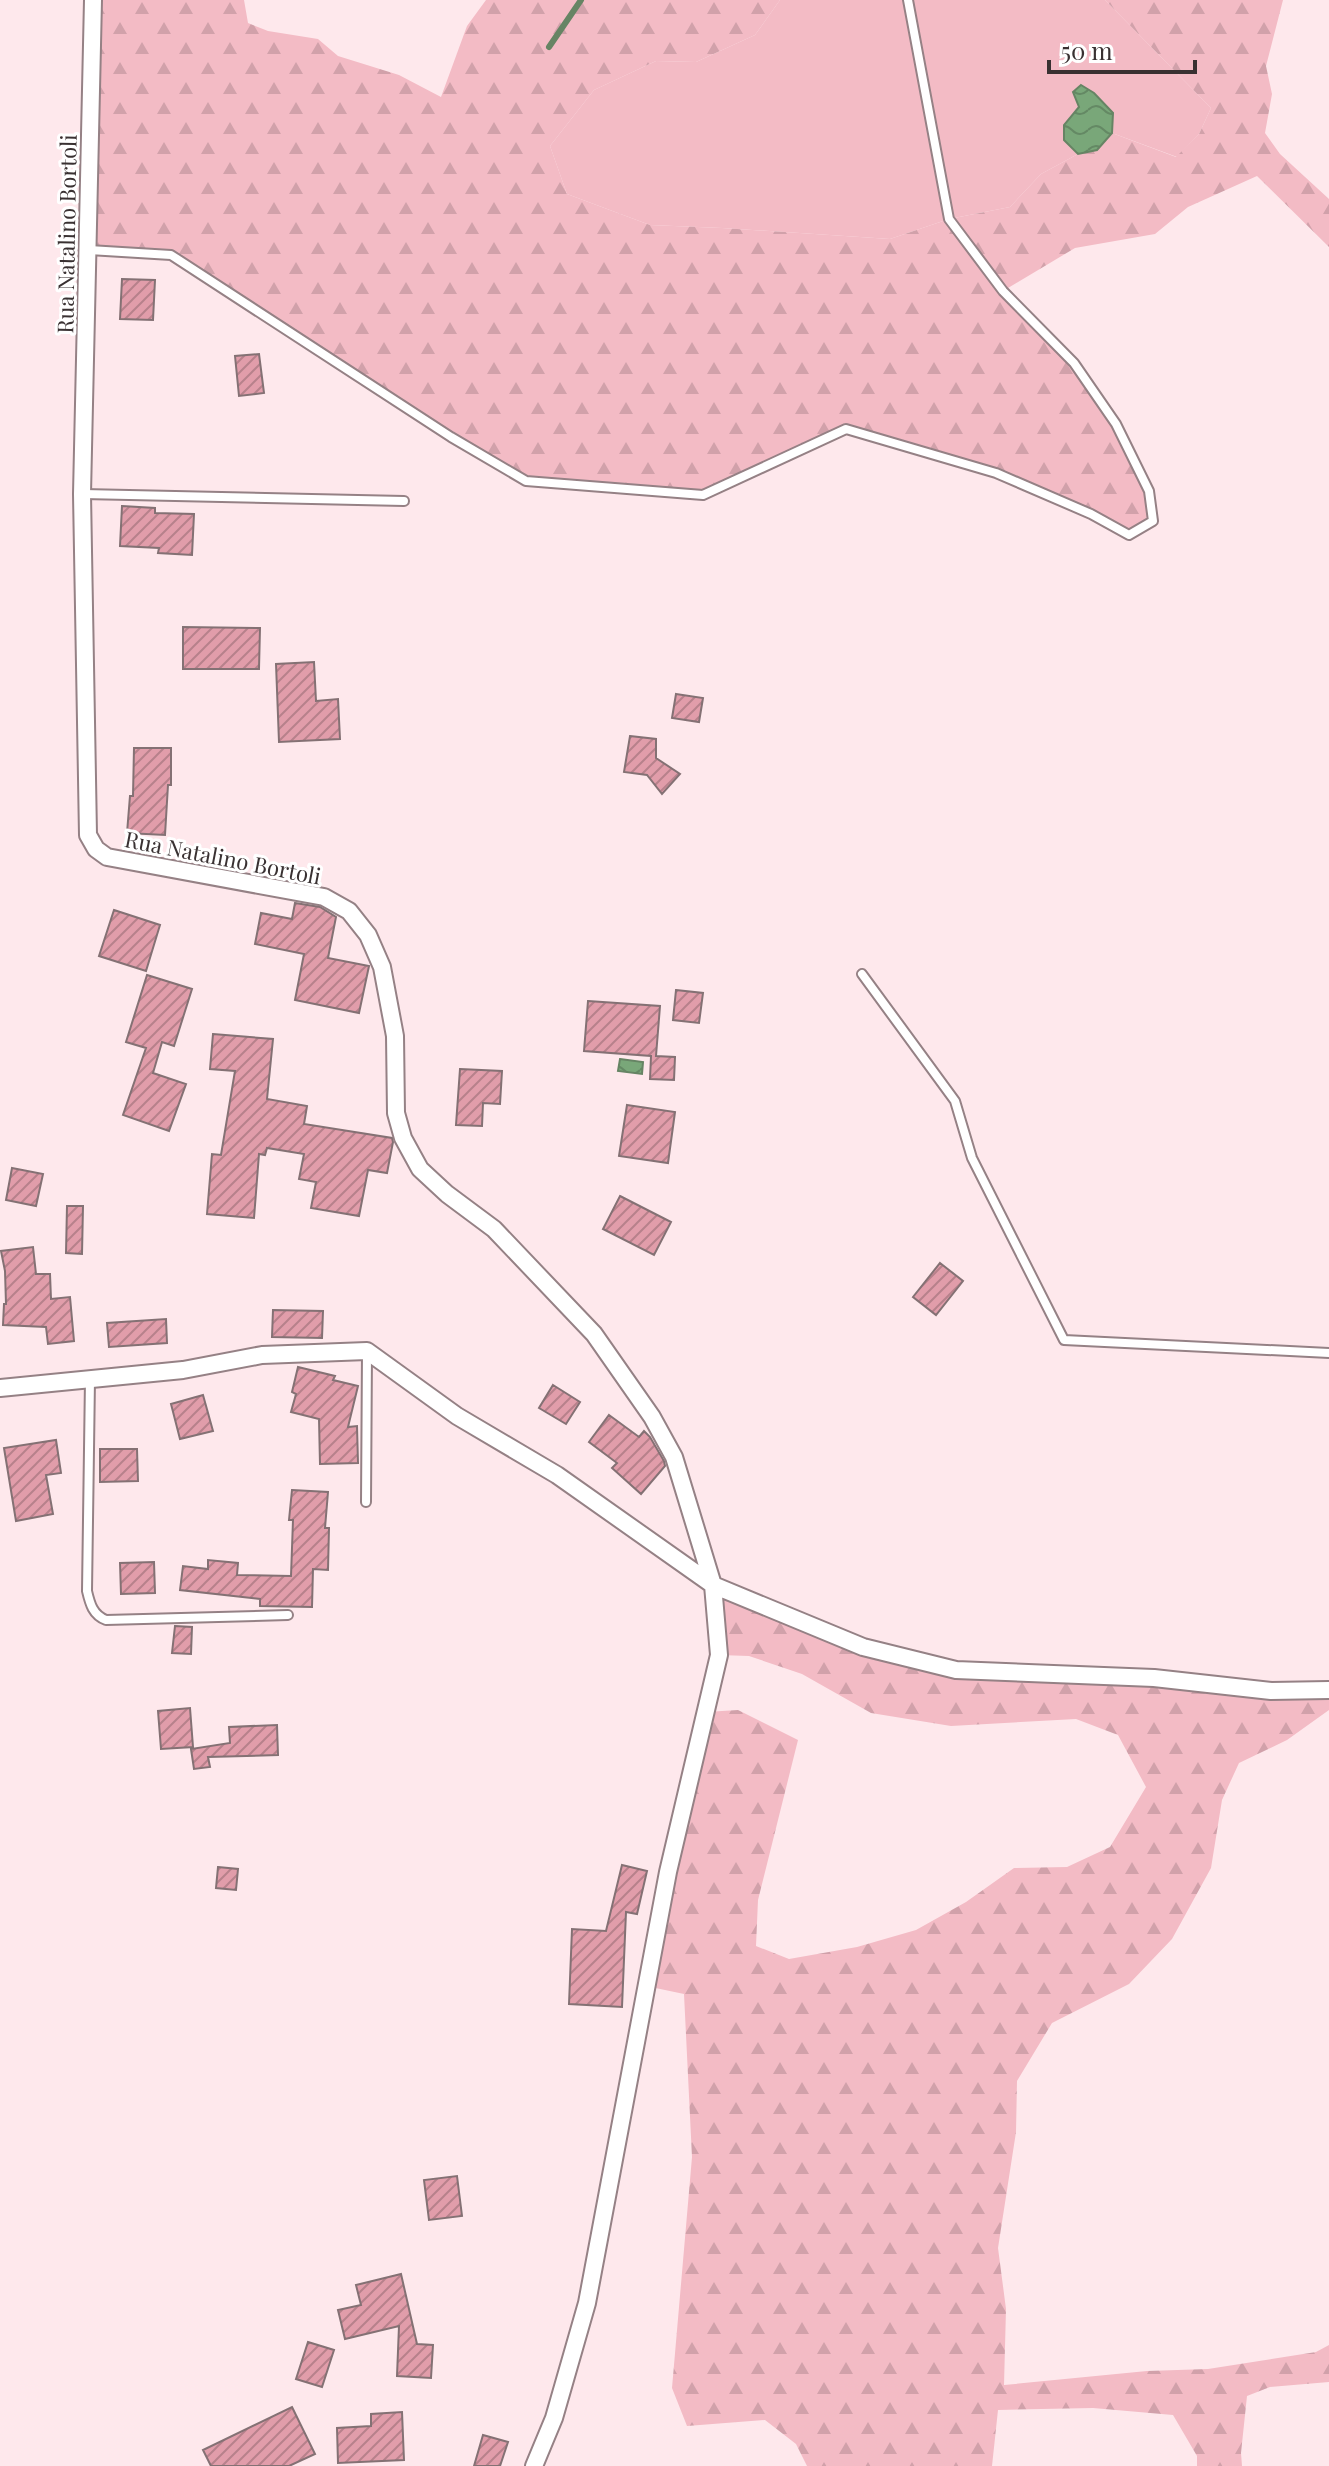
<svg xmlns="http://www.w3.org/2000/svg" width="1329" height="2466" font-family="'Playfair Display',serif">
	<style>
		.green { fill: #f3bbc5 }
		.forest { fill: url(#forest-firs) }
		.water { fill: url(#water-waves); stroke: #668464; stroke-width: 2 }
		.lines { fill: none; stroke-linecap: round; stroke-linejoin: round }
		.stream { stroke: #668464; stroke-width: 6 }
		.building { fill: url(#building-hatch); stroke: #847174; stroke-width: 2 }
		.service-casing { stroke: #958185; stroke-width: 12 }
		.minor-casing { stroke: #958185; stroke-width: 20 }
		.service { stroke: #fff; stroke-width: 8 }
		.minor { stroke: #fff; stroke-width: 16 }
		.labels { text-anchor: middle; dominant-baseline: central; stroke-width: 6; stroke-linejoin: round; paint-order: stroke }
		.street-label { font-size: 22px; fill: #393132; stroke: #fff }
	</style>
	<defs>
		<pattern id="forest-firs" width="22" height="20" patternUnits="userSpaceOnUse" patternTransform="scale(2)"><rect width="22" height="20" fill="#f3bbc5"/><path d="M5 1l3.5 6h-7zM16 11l3.5 6h-7z" fill="#d1a1aa"/></pattern>
		<pattern id="water-waves" width="16" height="10" patternUnits="userSpaceOnUse" patternTransform="scale(2)"><rect width="16" height="10" fill="#79a779"/><path d="M0 5q4-4 8 0t8 0" fill="none" stroke="#648964"/></pattern>
		<pattern id="building-hatch" width="6" height="6" patternUnits="userSpaceOnUse" patternTransform="scale(2)"><rect width="6" height="6" fill="#e19daa"/><path d="M-1 1l2-2M0 6l6-6M5 7l2-2" fill="none" stroke="#b7818b"/></pattern>
	</defs>
	<rect width="100%" height="100%" fill="#fee8ec"/>
	<path class="green" d="M780,0H1105L1211,108L1199,134L1177,157L1112,133L1113,112L1080,107L1065,140L1078,154L1041,174L1010,207L949,219L890,239L722,228L650,225L567,194L550,146L594,90L656,61L696,62L755,35Z"/>
	<path class="forest" d="M93,0H244L248,23L268,31L318,39L338,56L399,75L441,97L467,26L486,0H780L755,35L696,62L656,61L594,90L550,146L567,194L650,225L722,228L890,239L949,219L1010,207L1041,174L1078,154L1097,150L1112,133L1176,157L1199,134L1211,108L1105,0H1283L1266,66L1272,94L1265,133L1280,154L1329,199V247L1257,176L1188,207L1155,234L1075,248L1003,291L1074,363L1116,424L1149,491L1153,521L1129,535L996,473L846,429L703,495L526,481L171,255L89,250Z
		M713,1585L863,1647L956,1670L1329,1690V1710L1287,1740L1239,1763L1222,1800L1211,1868L1172,1939L1129,1984L1052,2023L1017,2081L1016,2132L998,2248L1006,2309L1004,2385L1147,2371L1208,2369L1316,2352L1329,2345V2382L1270,2387L1247,2396L1241,2453L1242,2466H1197V2456L1173,2415L1093,2408L998,2410L992,2466H807L796,2444L765,2420L687,2426L672,2388L692,2157L684,1994L646,1986L706,1712L738,1710L798,1740L758,1900L756,1946L789,1959L857,1947L916,1930L966,1902L1014,1868L1067,1867L1110,1847L1146,1787L1118,1735L1076,1719L951,1726L871,1713L802,1674L749,1656L719,1655Z"/>
	<path class="water" d="M1081,85L1094,93L1113,113L1112,133L1097,150L1078,154L1064,140V125L1079,107L1073,92Z
		M620,1059L643,1062L642,1074L618,1071Z"/>
	<g class="lines">
		<path class="stream" d="M549,47L581,0"/>
	</g>
	<path class="building" d="M122,279L155,280L153,320L120,319Z
		M259,354L264,393L239,396L235,356Z
		M122,506L155,508V513L194,514L192,555L158,553L159,548L120,546Z
		M183,627L260,628L259,669H183Z
		M314,662L316,701L338,699L340,739L279,742L276,664Z
		M676,694L703,698L699,722L672,718Z
		M630,736L656,739V758L680,774L662,794L647,775L624,772Z
		M134,748H171V785H168L165,835L127,833L130,796H133Z
		M295,903L320,907L336,917L328,958L369,966L359,1013L295,1000L304,954L255,944L261,913L292,919Z
		M114,910L160,925L146,971L99,956Z
		M147,975L192,989L174,1046L162,1042L153,1073L186,1084L169,1131L123,1115L146,1048L126,1042Z
		M676,990L703,993L699,1023L673,1020Z
		M588,1001L660,1006L656,1056L675,1057L674,1080L650,1079L651,1056L584,1051Z
		M213,1034L273,1039L267,1099L307,1106L304,1124L392,1138L393,1142L387,1173L368,1170L359,1216L311,1208L316,1182L299,1179L304,1154L267,1148L265,1155L259,1154L254,1218L207,1214L212,1154L221,1155L235,1071L210,1069Z
		M460,1069L502,1071L500,1104L483,1103L482,1126L456,1125Z
		M627,1105L675,1112L668,1163L619,1156Z
		M12,1168L43,1174L36,1206L6,1200Z
		M620,1196L671,1222L654,1255L603,1229Z
		M67,1206H83L82,1254L66,1253Z
		M33,1247L36,1274H50L51,1299L70,1297L74,1341L48,1344L46,1327L3,1325L4,1304H6L5,1271L1,1251Z
		M940,1263L963,1281L936,1315L913,1297Z
		M273,1310L323,1311L322,1338L272,1337Z
		M166,1319L167,1343L109,1347L107,1323Z
		M298,1367L335,1376L333,1380L358,1386L348,1427L357,1426L358,1463L320,1464L319,1419L291,1412L296,1394L292,1392Z
		M553,1385L580,1402L566,1424L539,1408Z
		M203,1395L213,1431L180,1439L171,1404Z
		M609,1415L639,1437L644,1431L650,1437L664,1461L665,1466L641,1494L612,1468L617,1463L589,1442Z
		M56,1440L61,1473L46,1475L53,1514L16,1521L4,1448Z
		M100,1449H137L138,1481L100,1482Z
		M292,1490L328,1492L325,1528H329L328,1570L313,1569L312,1607L260,1606V1599L180,1590L183,1566L208,1569V1560L238,1563L237,1575L291,1576L293,1520H289Z
		M154,1562L155,1593L121,1594L120,1563Z
		M175,1626L192,1627L191,1654L172,1653Z
		M190,1708L193,1747L161,1749L158,1711Z
		M277,1725L278,1755L208,1757L210,1767L194,1769L191,1749L230,1743L229,1727Z
		M622,1865L647,1871L637,1914L626,1912L622,2007L569,2004L572,1929L606,1931Z
		M218,1867L238,1869L236,1890L216,1888Z
		M457,2176L462,2216L429,2220L424,2180Z
		M401,2274L417,2344L433,2345L431,2378L397,2376L399,2326L345,2339L338,2310L361,2305L356,2285Z
		M308,2342L334,2350L322,2387L296,2379Z
		M292,2407L315,2454L289,2466H211L203,2450Z
		M402,2412L404,2460L338,2463L337,2428L371,2426V2414Z
		M483,2435L508,2442L500,2466H474Z"/>
	<g class="lines">
		<g class="service-casing">
			<path id="service" d="M89,250L171,255L451,437L526,481L703,495L846,429L996,473L1091,514L1129,535L1153,521L1149,491L1116,424L1074,363L1003,291L949,219L908,0
				M83,494L404,501
				M862,974L955,1101L972,1158L1064,1340L1329,1353
				M90,1379L87,1591C90,1604 93,1615 106,1620L288,1615
				M366,1502L367,1352"/>
		</g>
		<g class="minor-casing">
			<path id="minor" d="M93,0L82,494L88,835L96,849L107,857L324,897L349,911L368,935L382,967L395,1036L396,1113L403,1138L420,1169L447,1194L494,1229L594,1334L652,1417L674,1457L713,1585L719,1655L668,1872L587,2303L554,2418L534,2466
				M0,1388L183,1370L262,1355L367,1351L457,1416L557,1475L713,1585L863,1647L956,1670L1154,1678L1271,1691L1329,1690"/>
		</g>
		<use href="#service" class="service"/>
		<use href="#minor" class="minor"/>
	</g>
	<g class="labels">
		<g class="street-label">
			<text transform="translate(66 234) rotate(-89)">Rua Natalino Bortoli</text>
			<text transform="translate(223 857) rotate(11)">Rua Natalino Bortoli</text>
		</g>
	</g>
	<path d="M1049 60v12h146v-12" fill="none" stroke="#393132" stroke-width="4"/>
	<text x="1061" y="60" font-size="24" fill="#393132" stroke="#ffffff" stroke-width="6" paint-order="stroke">50 m</text>
</svg>
